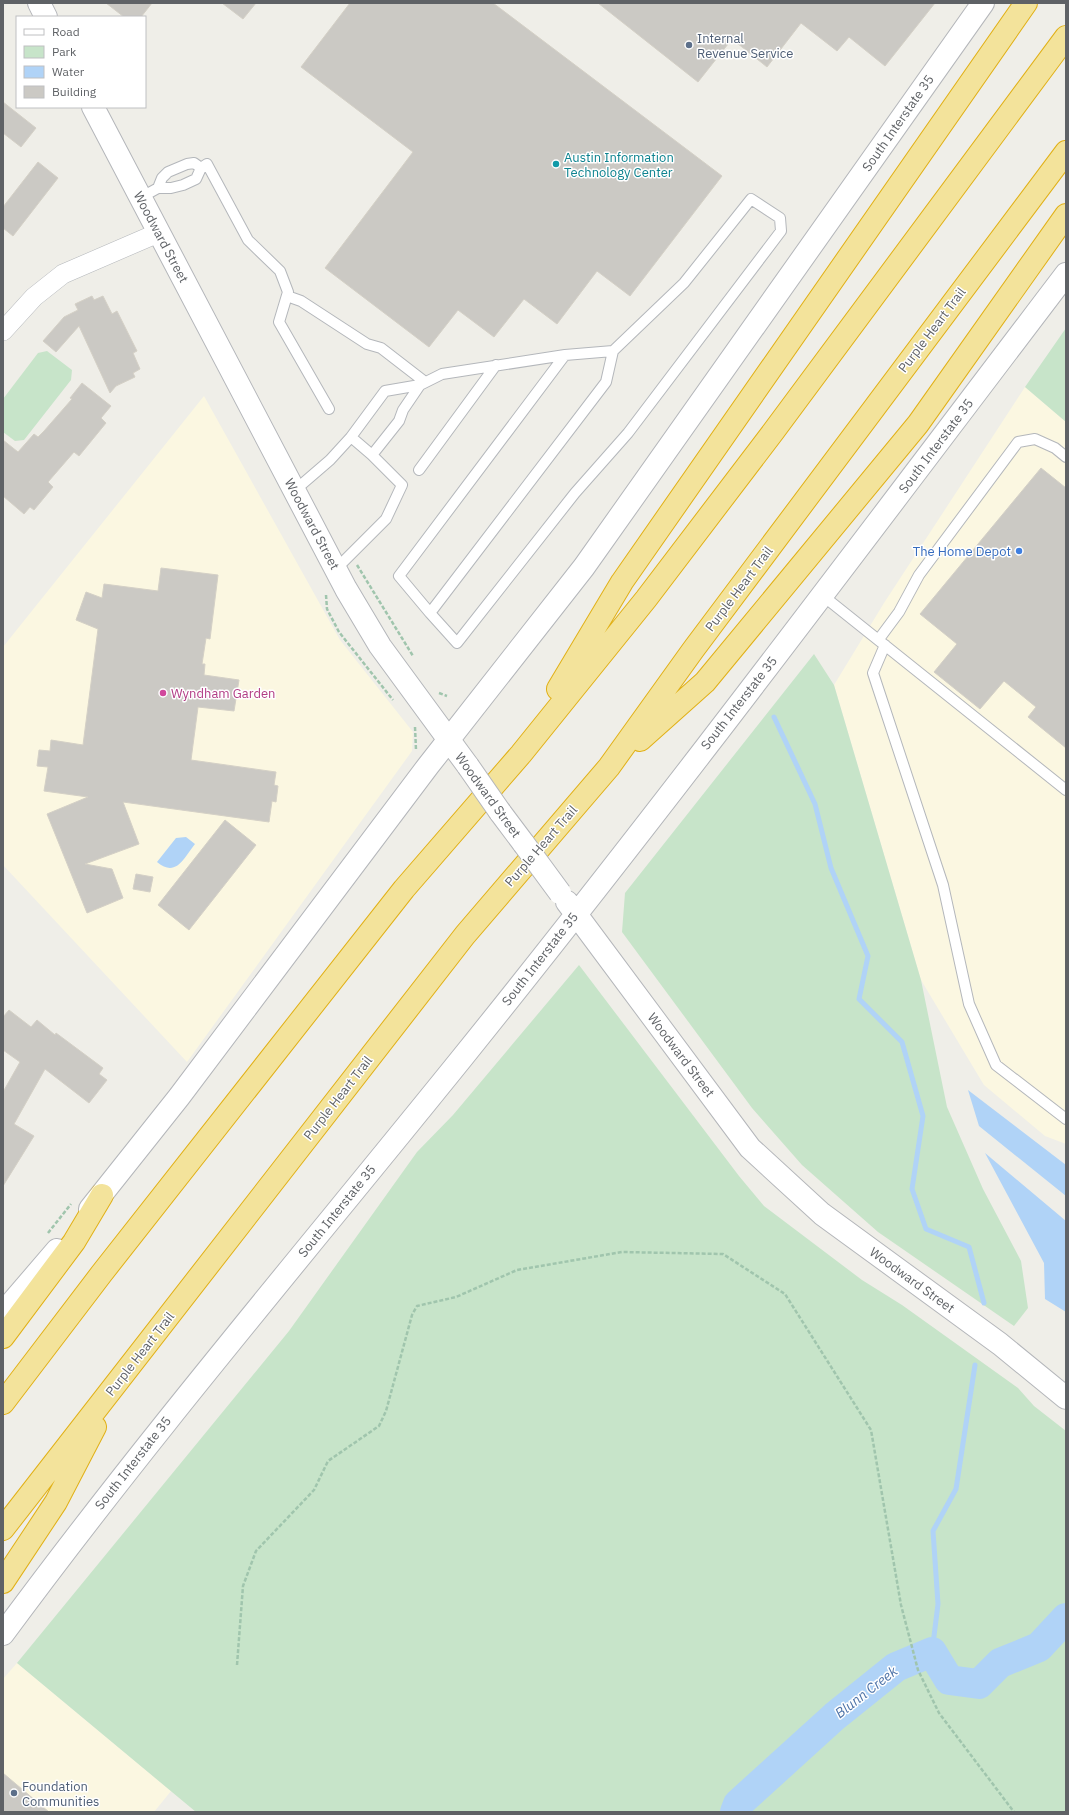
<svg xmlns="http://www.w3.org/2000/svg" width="1069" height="1815" font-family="'IBM Plex Sans',sans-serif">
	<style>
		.commercial { fill: #fbf7e1 }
		.green { fill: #c7e4c9 }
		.water { fill: #b0d3f7 }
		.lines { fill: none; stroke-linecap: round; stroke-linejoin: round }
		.stream { stroke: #b0d3f7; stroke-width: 5 }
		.river { stroke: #b0d3f7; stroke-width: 30 }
		.building { fill: #cbc9c4; stroke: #d4d0c6 }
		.lane-casing { stroke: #b4b7bb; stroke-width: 12 }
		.street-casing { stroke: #b4b7bb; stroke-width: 20 }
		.secondary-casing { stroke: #b4b6ba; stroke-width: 24 }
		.highway-casing { stroke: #e1b016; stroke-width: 24 }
		.path { stroke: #a0c5ad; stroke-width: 2.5; stroke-dasharray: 4 2; stroke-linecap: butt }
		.lane { stroke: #fff; stroke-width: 10 }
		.street { stroke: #fff; stroke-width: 19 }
		.secondary { stroke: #fff; stroke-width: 22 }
		.highway { stroke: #f3e39b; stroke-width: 22 }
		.secondary-bridge-casing { stroke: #b4b6ba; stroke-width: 24; stroke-linecap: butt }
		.secondary-bridge { stroke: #fff; stroke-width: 22 }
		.service-dot { fill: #5c6f8a; stroke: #fff; stroke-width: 1.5 }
		.culture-dot { fill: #0f9aa8; stroke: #fff; stroke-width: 1.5 }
		.shop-dot { fill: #3f7fe0; stroke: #fff; stroke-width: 1.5 }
		.hotel-dot { fill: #d1479c; stroke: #fff; stroke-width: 1.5 }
		.labels { text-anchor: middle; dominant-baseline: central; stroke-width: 3; stroke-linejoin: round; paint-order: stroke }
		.service-label { font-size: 13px; fill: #4e5e75; stroke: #fff; text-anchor: start }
		.street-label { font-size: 13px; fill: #5f6266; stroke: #fff }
		.culture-label { font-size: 13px; fill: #0d838f; stroke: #fff; text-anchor: start }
		.shop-label { font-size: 13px; fill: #366cbe; stroke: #fff; text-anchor: end }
		.hotel-label { font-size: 13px; fill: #b23c85; stroke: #fff; text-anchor: start }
		.water-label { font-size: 14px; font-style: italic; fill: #4d73a8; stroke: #fff }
	</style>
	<rect width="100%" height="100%" fill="#efeee8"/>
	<path class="commercial" d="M1025,387L1066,422V1144L1045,1136L984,1085L921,980L834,685L884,603Z
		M204,396L340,640L413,732L412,751L187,1062L3,865V647Z
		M17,1663L171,1791L154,1812H3V1679Z"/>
	<path class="green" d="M1066,328V422L1025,387Z
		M47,351L72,370L71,380L24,440L15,441L3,432V399L38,353Z
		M814,654L834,685L921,980L947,1107L983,1189L1021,1261L1028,1308L1014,1326L878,1232L802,1165L752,1108L622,932L625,893Z
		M579,965L739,1176L764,1206L862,1280L902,1305L1018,1388L1034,1406L1066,1431V1812H196L17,1663L289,1331L417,1152L453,1115Z"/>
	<path class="water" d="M186,837L195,844C184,858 176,878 157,862L176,838Z
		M968,1090L1066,1165V1196L979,1126Z
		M985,1153L1066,1221V1312L1045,1299L1044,1263Z"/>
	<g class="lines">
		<path class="stream" d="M774,717L815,804L831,868L868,956L859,999L902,1042L923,1116L912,1189L926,1229L969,1247L984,1303
			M932,1652L938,1604L933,1531L956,1489L975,1365"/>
		<path class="river" d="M735,1812L738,1804L835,1716L896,1667L932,1652L949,1680L979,1684L1000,1663L1039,1647L1066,1618"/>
	</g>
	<path class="building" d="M106,3H152L141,17H124Z
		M222,3H256L243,19Z
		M350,3H493L722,176L630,296L597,271L557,324L524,299L494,337L458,310L429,347L325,268L413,152L301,67Z
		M598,3H935L885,66L849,37L837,51L801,23L767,67L732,39L698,82Z
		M3,102L36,128L21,147L3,133Z
		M38,162L58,178L13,236L3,228V207Z
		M92,296L94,300L103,296L112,314L117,311L137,351L133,353L140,369L133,373L135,377L116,386L110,393L79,326L56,352L43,341L64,317L78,310L75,304Z
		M82,383L111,406L101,418L106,423L79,456L74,452L48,482L53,487L34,510L30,507L24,514L3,496V440L18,452L34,434L38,437L44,431L72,399L70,398Z
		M1041,468L1066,488V748L1028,717L1036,707L1004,681L980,709L934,672L957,644L920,614Z
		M161,568L218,575L210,639L206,638L202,664H205L204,675L239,680L234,711L198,707L191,760L276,772L274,785L278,786L276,802L272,801L269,822L123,802L139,844L85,864L112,869L123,898L87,913L47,814L88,797L44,791L48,767L37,766L39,750L50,751L51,740L83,745L98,629L76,620L86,592L102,598L104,584L158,591Z
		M225,820L256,845L189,930L158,905Z
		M136,874L153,877L150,892L133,889Z
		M9,1010L31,1027L37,1020L55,1035L56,1033L103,1068L99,1074L107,1080L89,1103L45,1069L14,1124L34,1136L3,1186V1092L20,1062L3,1050V1017Z
		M3,1773L49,1812H3Z"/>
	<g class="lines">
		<g class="lane-casing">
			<path id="lane" d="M158,188L162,178L168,172L187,164L194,163L201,168
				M140,198L158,188H171L183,185L196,179L201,168L207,164L248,240L280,271L288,292L279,322L329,409
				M287,296L301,301L367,344L381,348L425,382
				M372,455L399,421L403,410L420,385
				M419,470L496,365
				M294,491L330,460L351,437L385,391L420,385L442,374L565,355L613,351L684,283L751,199L780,218L781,231L628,433L575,493L457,643L430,613L606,382L613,351
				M336,569L386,519L402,485L372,455L351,437
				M822,595L1066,790
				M430,613L399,576L565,355
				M879,639L899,612L919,575L1018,442L1035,439L1055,448L1066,457
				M885,645L873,673L943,885L969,1004L996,1065L1066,1119"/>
		</g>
		<g class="street-casing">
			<path id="street" d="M3,331L34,297L63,274L158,233"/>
		</g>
		<g class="secondary-casing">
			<path id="secondary" d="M39,3L46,17
				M93,107L346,589L380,646L468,766
				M500,812L524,844
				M567,902L750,1148L822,1214L1000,1344L1066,1398
				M90,1209L179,1097L428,766L584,567L983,3
				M3,1313L57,1250
				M3,1634C149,1436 308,1249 462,1058C669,801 866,537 1066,274"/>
		</g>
		<g class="highway-casing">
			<path id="highway" d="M558,689L622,582L1026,3
				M640,740L705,682L918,424L1066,215
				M3,1337L74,1242L102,1195
				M3,1403L102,1273L404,889L521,754L646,599L773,432L1066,37
				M3,1529L465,935L609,767L693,650L1066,152
				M3,1582L56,1502L95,1427"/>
		</g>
		<path class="path" d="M357,565L413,656
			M326,595L327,609L339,632L393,700
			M439,693L447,696
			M415,727L416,750
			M48,1233L71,1204
			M237,1665L243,1586L256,1551L314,1490L328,1461L379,1426L386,1411L412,1315L417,1306L456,1297L517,1270L622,1252L723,1254L785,1294L871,1430L901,1605L918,1670L939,1713L1014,1812"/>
		<use href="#lane" class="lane"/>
		<use href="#street" class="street"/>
		<use href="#secondary" class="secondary"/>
		<use href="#highway" class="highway"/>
		<g class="secondary-bridge-casing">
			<path id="secondary-bridge" d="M468,766L500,812
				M524,844L560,893"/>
		</g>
		<use href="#secondary-bridge" class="secondary-bridge"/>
	</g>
	<g class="service-dot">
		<circle cx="689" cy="45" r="4"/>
		<circle cx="14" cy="1793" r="4"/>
	</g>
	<circle class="culture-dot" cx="556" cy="164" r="4"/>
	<circle class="shop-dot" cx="1019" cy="551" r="4"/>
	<circle class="hotel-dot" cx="163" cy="693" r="4"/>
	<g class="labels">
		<g class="service-label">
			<text x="697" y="38">Internal<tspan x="697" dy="15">Revenue Service</tspan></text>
			<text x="22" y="1786">Foundation<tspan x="22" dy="15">Communities</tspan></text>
		</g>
		<g class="street-label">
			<text transform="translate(898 123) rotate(-55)">South Interstate 35</text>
			<text transform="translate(161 237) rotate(62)">Woodward Street</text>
			<text transform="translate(932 330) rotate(-53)">Purple Heart Trail</text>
			<text transform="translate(936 446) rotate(-53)">South Interstate 35</text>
			<text transform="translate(312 524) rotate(62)">Woodward Street</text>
			<text transform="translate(739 589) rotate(-53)">Purple Heart Trail</text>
			<text transform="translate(739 703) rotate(-52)">South Interstate 35</text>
			<text transform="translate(488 795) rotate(54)">Woodward Street</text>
			<text transform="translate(541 846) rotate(-49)">Purple Heart Trail</text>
			<text transform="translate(540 959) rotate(-52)">South Interstate 35</text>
			<text transform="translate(681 1055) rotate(53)">Woodward Street</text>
			<text transform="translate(338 1098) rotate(-52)">Purple Heart Trail</text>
			<text transform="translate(337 1211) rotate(-51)">South Interstate 35</text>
			<text transform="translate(912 1280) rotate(36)">Woodward Street</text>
			<text transform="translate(140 1354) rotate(-52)">Purple Heart Trail</text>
			<text transform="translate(133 1463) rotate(-52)">South Interstate 35</text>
		</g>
		<g class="culture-label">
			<text x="564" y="157">Austin Information<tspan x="564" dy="15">Technology Center</tspan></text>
		</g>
		<g class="shop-label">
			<text x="1011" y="551">The Home Depot</text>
		</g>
		<g class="hotel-label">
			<text x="171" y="693">Wyndham Garden</text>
		</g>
		<g class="water-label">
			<text transform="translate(866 1692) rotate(-38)">Blunn Creek</text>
		</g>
	</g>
	<rect width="1069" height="1815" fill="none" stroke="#5f6266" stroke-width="8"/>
	<rect x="16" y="16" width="130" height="92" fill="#ffffff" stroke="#bfc0c2"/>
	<rect x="24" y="29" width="20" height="6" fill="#ffffff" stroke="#bfc0c2"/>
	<text x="52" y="36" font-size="12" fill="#5f6266">Road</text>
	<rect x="24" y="46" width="20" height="12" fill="#c7e4c9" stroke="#bfc0c2"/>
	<text x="52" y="56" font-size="12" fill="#5f6266">Park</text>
	<rect x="24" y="66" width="20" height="12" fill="#b0d3f7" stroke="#bfc0c2"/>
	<text x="52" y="76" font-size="12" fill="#5f6266">Water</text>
	<rect x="24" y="86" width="20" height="12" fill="#cbc9c4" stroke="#bfc0c2"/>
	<text x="52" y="96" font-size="12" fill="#5f6266">Building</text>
</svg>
